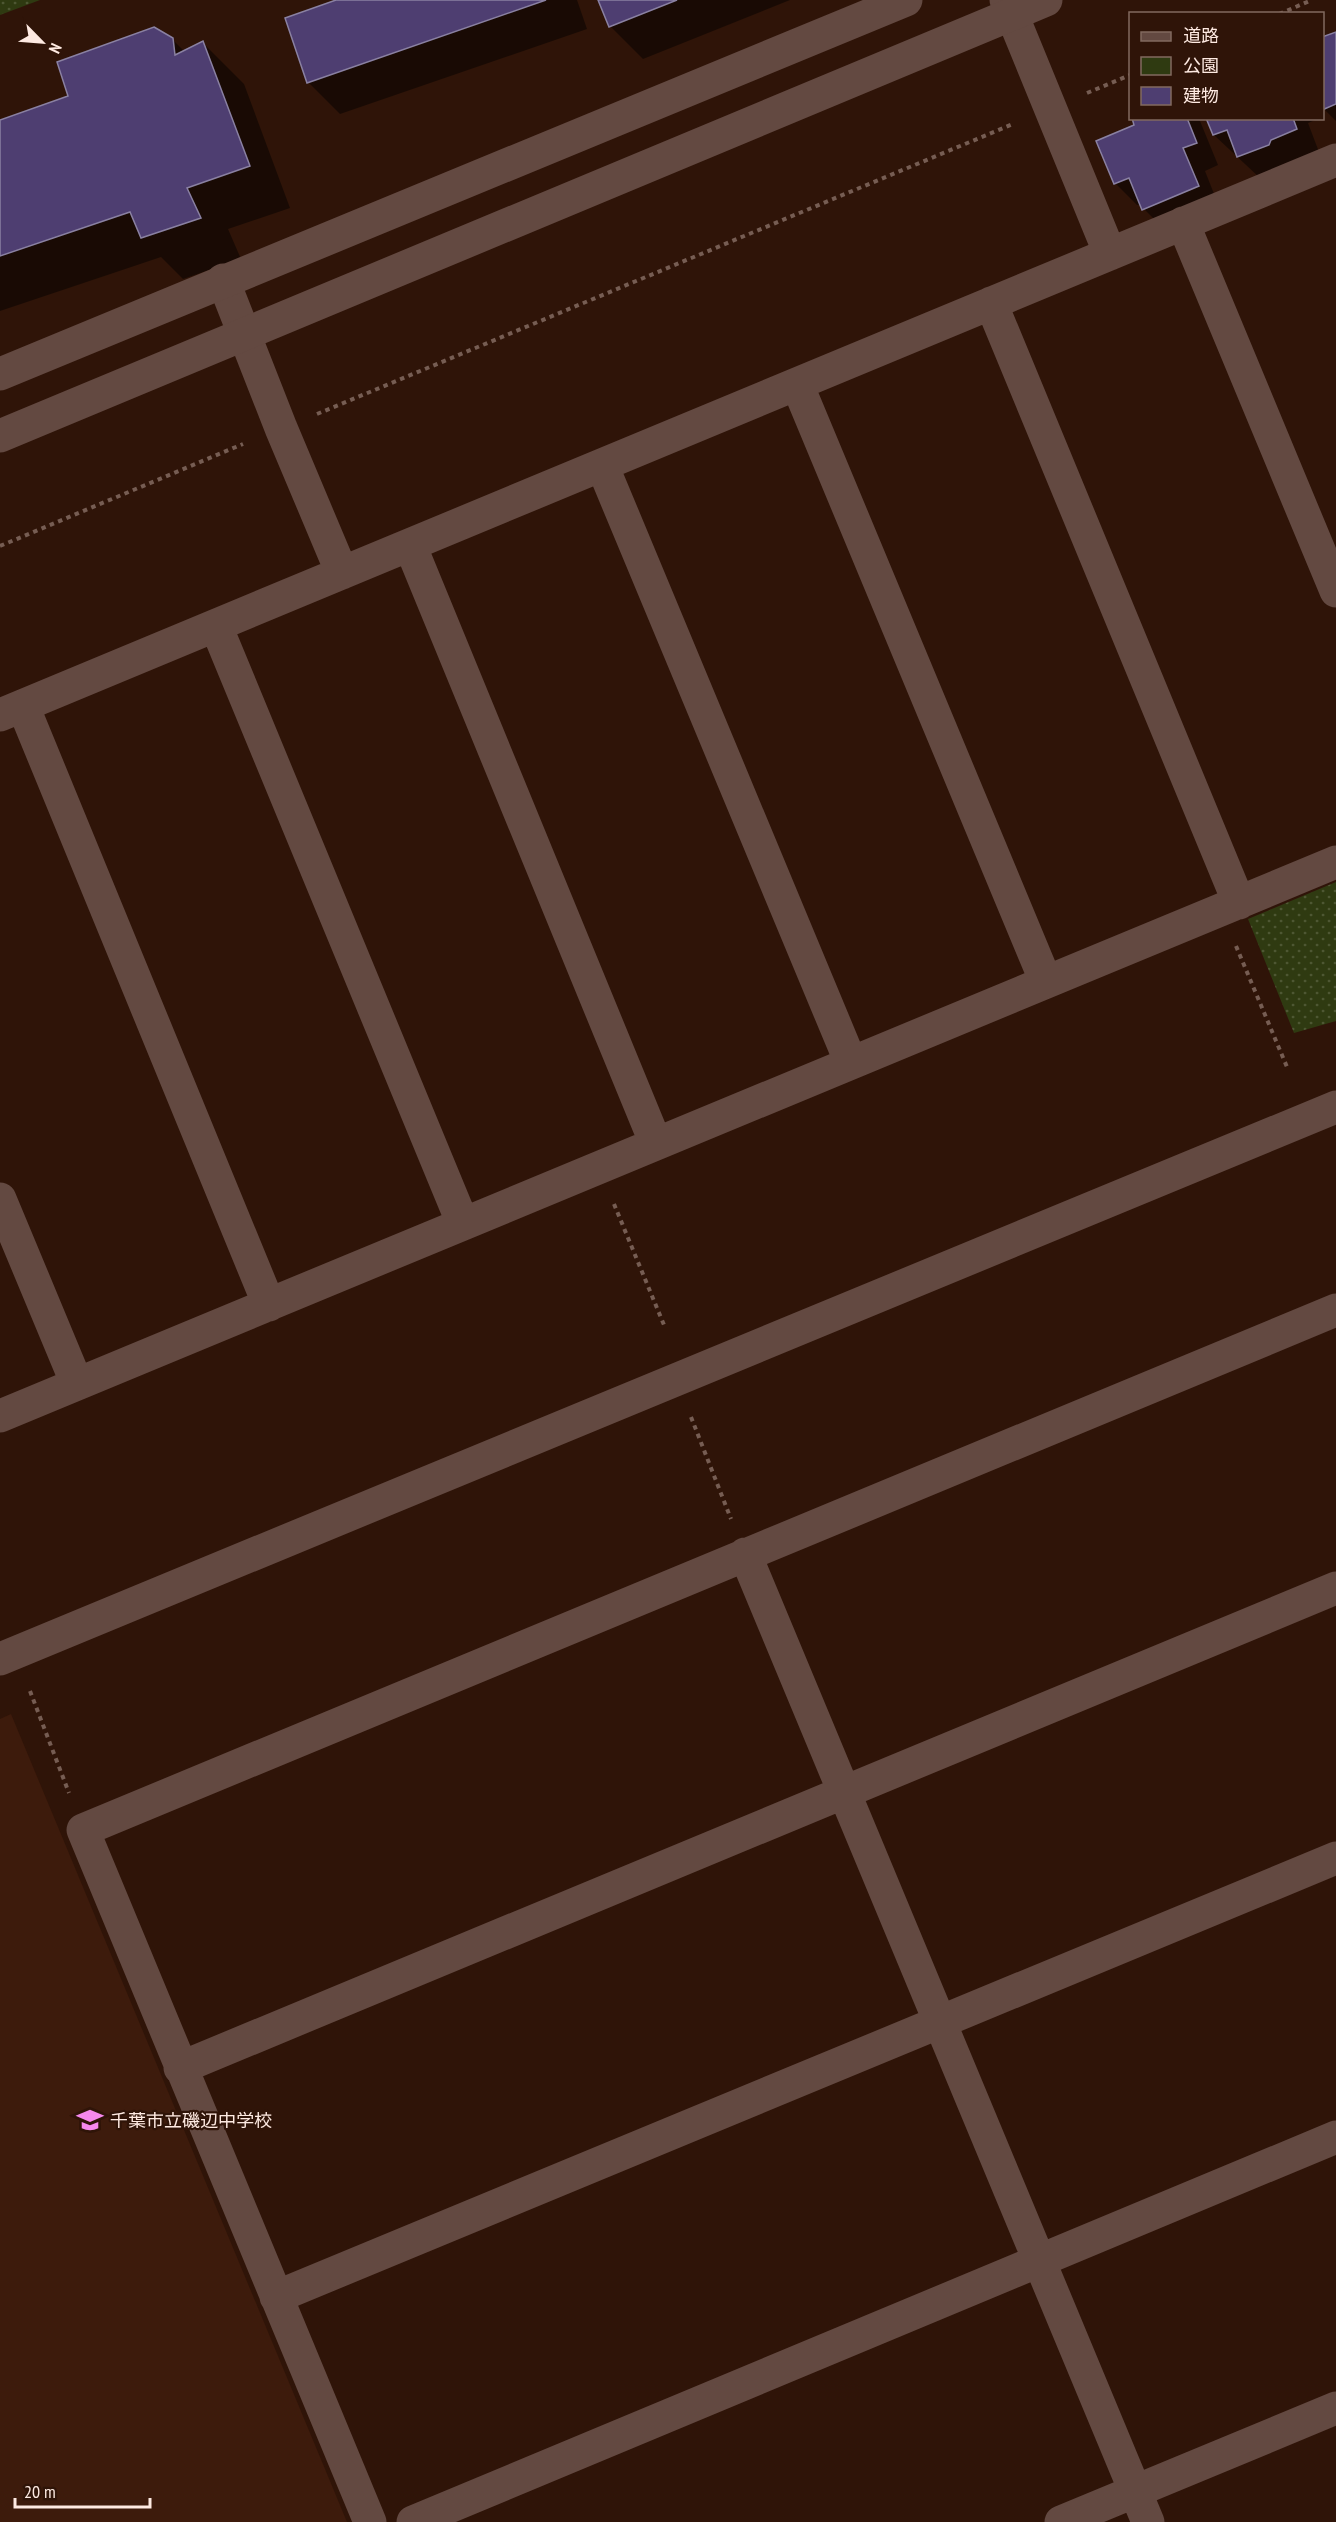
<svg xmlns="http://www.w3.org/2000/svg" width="1336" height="2522" font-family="'PT Sans Narrow','Noto Sans JP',sans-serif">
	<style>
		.built { fill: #3d1b0c }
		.green { fill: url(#green-dots) }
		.shadow { fill: #0007 }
		.building { fill: #4e3e71; stroke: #8a81a2; stroke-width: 1.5 }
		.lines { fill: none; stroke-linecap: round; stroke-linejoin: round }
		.path { stroke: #765d53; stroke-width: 4; stroke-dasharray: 4.5 4.5; stroke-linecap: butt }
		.minor { stroke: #634941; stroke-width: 33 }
		.tertiary { stroke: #634941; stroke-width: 33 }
		.labels { text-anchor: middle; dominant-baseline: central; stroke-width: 4.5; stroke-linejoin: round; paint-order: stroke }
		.poi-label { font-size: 18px; fill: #feeae2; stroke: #2f1408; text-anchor: start }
	</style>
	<defs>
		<pattern id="green-dots" width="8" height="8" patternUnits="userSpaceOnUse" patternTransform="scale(1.5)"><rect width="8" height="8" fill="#2f3a11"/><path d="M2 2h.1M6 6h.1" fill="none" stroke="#4e5733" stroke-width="1.8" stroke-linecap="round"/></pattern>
	</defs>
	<rect width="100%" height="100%" fill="#2f1408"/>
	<path class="built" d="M11,1714L347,2522H0V1719Z"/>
	<path class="green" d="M0,0H40L0,15Z
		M1336,882V1021L1294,1033L1248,919Z"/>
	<path class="shadow" d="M341,0H577L587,29L340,114L308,82Z
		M600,0H790L643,59L610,26Z
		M1336,33V121L1324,109Z
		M172,39L185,52L203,43L244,84L290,208L228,229L241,259L183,279L161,257L0,311V122L70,97Z
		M1133,118H1197L1200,121L1218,165L1205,171L1220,209L1166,231L1144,209L1142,204L1137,205L1115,183L1136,126Z
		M1208,118H1320L1308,123L1319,152L1261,179L1214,135Z"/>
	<path class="building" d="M336,0H546L307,83L285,18Z
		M598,0H677L609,27Z
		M154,27L173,38L175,55L203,41L250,166L187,188L201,218L141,238L130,212L0,256V120L68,96L57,62Z
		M1336,32V104L1322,110V37Z
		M1132,118H1187L1197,143L1183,148L1199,186L1142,210L1129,178L1114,184L1096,141L1134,125Z
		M1206,118H1293L1297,129L1271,140L1269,145L1237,157L1227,130L1213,135Z"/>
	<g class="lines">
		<path class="path" d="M1279,14L1312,0
			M1087,93L1130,75
			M317,414L1013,124
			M0,546L243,444
			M1236,946L1287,1067
			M614,1204L664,1325
			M691,1417L731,1519
			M30,1691L69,1793"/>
		<path class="minor" d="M1006,0L1110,254
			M1183,223L1336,591
			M223,280L281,428L342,573
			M991,303L1239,903
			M797,384L1046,982
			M602,465L851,1063
			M410,545L656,1144
			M216,626L463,1224
			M23,706L269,1305
			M0,715L1336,160
			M0,1199L77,1384
			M0,1416L1336,862
			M745,1554L1148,2522
			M180,2068L1336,1588
			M276,2297L1336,1858
			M370,2522L83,1830L1336,1310
			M413,2522L1336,2137
			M1061,2522L1336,2408"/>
		<path class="tertiary" d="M0,374L906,0
			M0,436L1046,0
			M0,1659L1336,1107"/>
	</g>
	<defs>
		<g id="school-bare" transform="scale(2.07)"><path d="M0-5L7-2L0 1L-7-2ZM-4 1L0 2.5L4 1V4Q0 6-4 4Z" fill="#f688ed" stroke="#2f1408" stroke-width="2.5" paint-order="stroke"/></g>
	</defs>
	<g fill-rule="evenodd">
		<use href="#school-bare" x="90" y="2120"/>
	</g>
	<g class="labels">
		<g class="poi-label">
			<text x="110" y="2120">千葉市立磯辺中学校</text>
		</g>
	</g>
	<rect x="1129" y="12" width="195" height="108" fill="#2f1408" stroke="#826a5f" stroke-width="1.5"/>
	<rect x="1141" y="32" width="30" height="9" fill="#634941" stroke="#826a5f" stroke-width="1.5"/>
	<text x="1183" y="42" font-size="18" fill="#feeae2">道路</text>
	<rect x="1141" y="57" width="30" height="18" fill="#2f3a11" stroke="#826a5f" stroke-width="1.5"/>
	<text x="1183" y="72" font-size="18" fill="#feeae2">公園</text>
	<rect x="1141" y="87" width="30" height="18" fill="#4e3e71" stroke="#826a5f" stroke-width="1.5"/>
	<text x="1183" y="102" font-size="18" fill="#feeae2">建物</text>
	<g transform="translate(42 42) rotate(115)" stroke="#2f1408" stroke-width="4.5" paint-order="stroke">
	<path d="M0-4.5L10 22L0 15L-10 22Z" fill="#feeae2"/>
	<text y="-9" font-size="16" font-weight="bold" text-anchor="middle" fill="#feeae2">N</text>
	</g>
	<path d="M15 2498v9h135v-9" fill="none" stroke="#feeae2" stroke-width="3"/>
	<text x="24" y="2498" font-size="18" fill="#feeae2" stroke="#2f1408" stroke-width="4.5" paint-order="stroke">20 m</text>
</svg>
